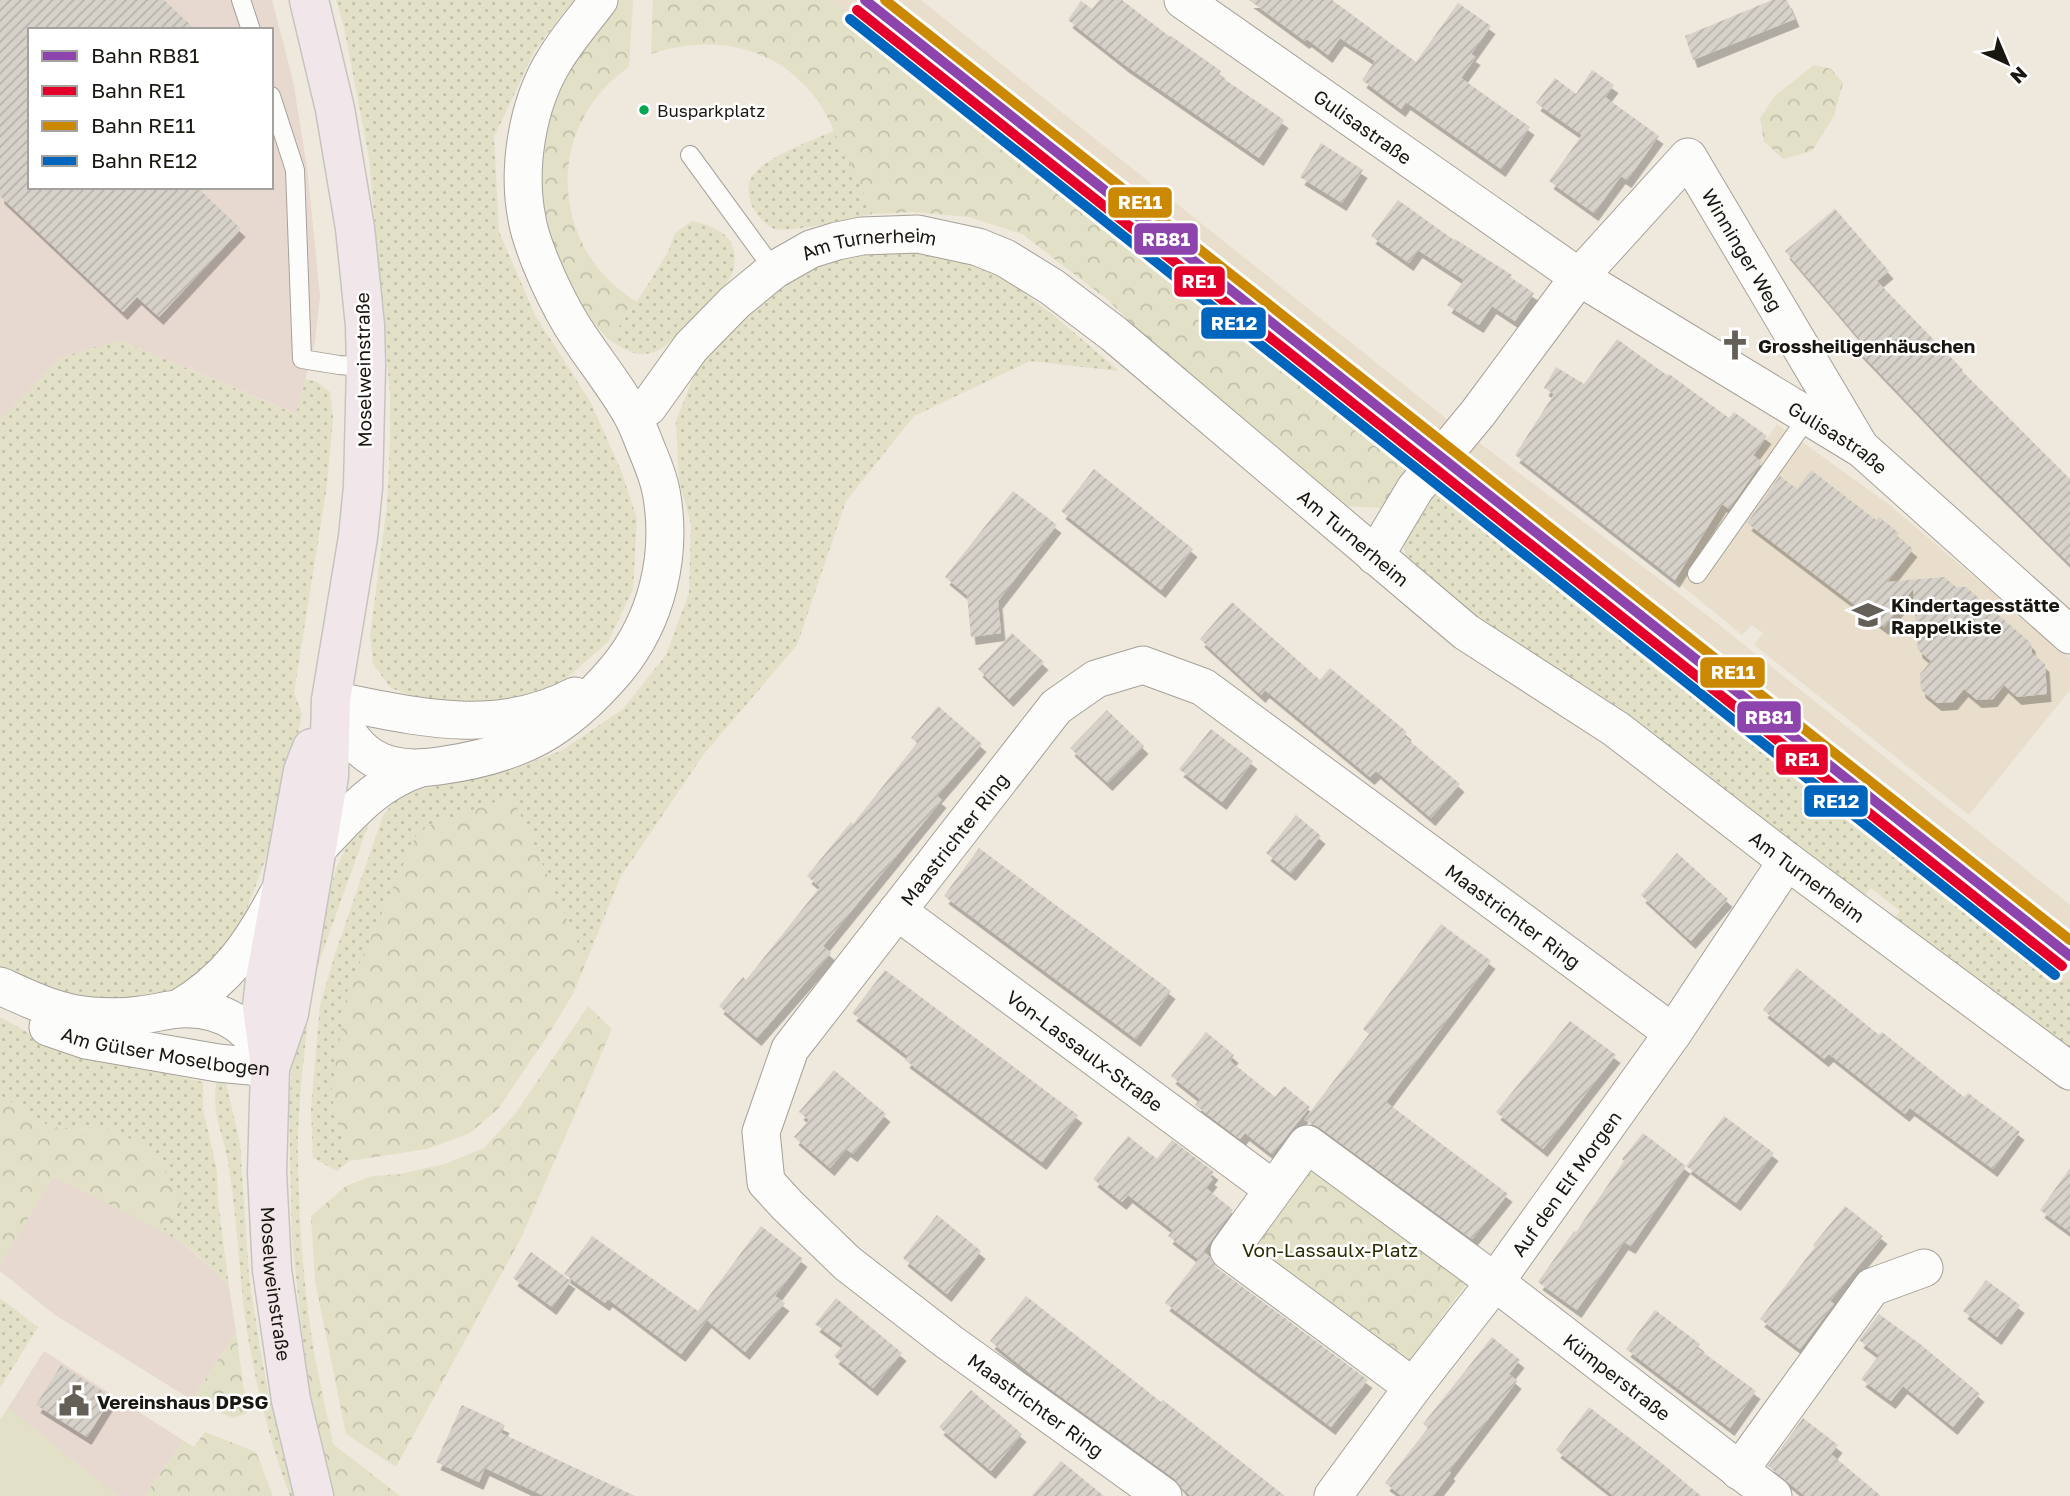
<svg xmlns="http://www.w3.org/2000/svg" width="2070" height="1496" font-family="'Golos Text',sans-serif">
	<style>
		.commercial { fill: #e8d9d0; fill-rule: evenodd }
		.built { fill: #e9decb }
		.grass { fill: url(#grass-dots) }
		.forest { fill: url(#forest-crowns) }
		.garden { fill: #e2e1c7 }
		.building { fill: url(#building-hatch); filter: url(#shadow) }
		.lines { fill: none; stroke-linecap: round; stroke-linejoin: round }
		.lane-casing { stroke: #a6a199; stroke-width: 20 }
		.street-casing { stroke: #a6a199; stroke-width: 39 }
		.primary-casing { stroke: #c6c4bf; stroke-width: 41 }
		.lane { stroke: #fcfcfa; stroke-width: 18 }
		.street { stroke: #fcfcfa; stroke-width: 37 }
		.primary { stroke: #f1e7eb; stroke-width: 38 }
		.rail-1-casing { stroke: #fff; stroke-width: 16 }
		.rail-2-casing { stroke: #fff; stroke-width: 16 }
		.rail-3-casing { stroke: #fff; stroke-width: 16 }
		.rail-4-casing { stroke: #fff; stroke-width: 16 }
		.rail-1 { stroke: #8e44ad; stroke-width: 10 }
		.rail-2 { stroke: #e4002b; stroke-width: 10 }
		.rail-3 { stroke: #cb8903; stroke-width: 10 }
		.rail-4 { stroke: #0065bd; stroke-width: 10 }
		.bus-dot { fill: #00a651; stroke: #fff; stroke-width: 2.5 }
		.labels { text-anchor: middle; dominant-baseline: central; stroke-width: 5; stroke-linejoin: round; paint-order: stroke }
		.bus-label { font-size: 17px; fill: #1a1710; stroke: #fff; text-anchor: start }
		.street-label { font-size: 19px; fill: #1a1710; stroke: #fff }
		.poi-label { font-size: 19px; font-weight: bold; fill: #1a1710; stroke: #fff; text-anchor: start }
		.park-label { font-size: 19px; fill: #2c2c01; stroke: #fff }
		.line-badge { stroke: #fff; stroke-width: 2.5 }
		.badge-label { font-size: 19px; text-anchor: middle; font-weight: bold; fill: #fff }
	</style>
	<defs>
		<pattern id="grass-dots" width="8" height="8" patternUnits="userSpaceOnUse" patternTransform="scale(1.75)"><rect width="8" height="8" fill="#e2e1c7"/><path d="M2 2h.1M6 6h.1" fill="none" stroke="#c1c0aa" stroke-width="1.8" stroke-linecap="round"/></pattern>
		<pattern id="forest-crowns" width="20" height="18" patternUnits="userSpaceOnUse" patternTransform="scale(1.75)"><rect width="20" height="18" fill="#e2e1c7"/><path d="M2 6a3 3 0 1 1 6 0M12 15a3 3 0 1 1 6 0" fill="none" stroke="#c1c0aa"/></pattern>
		<pattern id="building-hatch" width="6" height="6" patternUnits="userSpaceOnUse" patternTransform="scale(1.75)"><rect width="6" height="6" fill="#d6d1c9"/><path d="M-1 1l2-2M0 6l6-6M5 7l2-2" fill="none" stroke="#b7b3ac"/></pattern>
		<filter id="shadow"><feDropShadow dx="4.5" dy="8" stdDeviation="0" flood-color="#0004"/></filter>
	</defs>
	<rect width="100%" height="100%" fill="#eee8dd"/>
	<path class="commercial" d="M0,0H272L293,81L307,167L320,296L315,341L297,414L119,340L0,420ZM30,30H271V187H30Z
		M53,1177L80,1189L177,1238L210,1267L229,1287L236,1332L192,1400L55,1315L0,1271V1264Z
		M44,1351L184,1441L144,1496H117L8,1408Z"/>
	<path class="built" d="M830,0H921L1453,424L1422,460Z
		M1777,424L1887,503L2070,658V690L1969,815L1754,645L1763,633L1751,625L1742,635L1675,580L1727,496Z
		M1474,439L1703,612L2070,905V981L1701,689L1555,568L1442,478Z"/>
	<path class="grass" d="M336,0H574L535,50L494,137L499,232L535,315L591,403L622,473L637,519L633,589L608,642L562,682L514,703L464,706L423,700L391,688L373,664L370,636L387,505L390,444V393L369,158L344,27Z
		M834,131L861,185L872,214C854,218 790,233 775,229C766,226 756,215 752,206C749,198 747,189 750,180C759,159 813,140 834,131Z
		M692,221C722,227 744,242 731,276C725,288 704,306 694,316C683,328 669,347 654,352C636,358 624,349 609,340L637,302L668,252L675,233Z
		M894,251L942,255L994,271L1052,314L1119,371L1030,361L914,416L846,501L797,645L704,754L621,876L586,962L512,796L331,1094L349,1161L337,1171L313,1158L311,1109L320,1005L336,951L383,816L398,796L455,780L505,772L561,751L623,709L666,655L689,593L691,524L679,480L676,421L693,378L713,348L750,310L790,278L836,259Z
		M119,340L296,414L305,379L317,382L330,392L333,418L327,485L294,692L302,714L282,815L232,949L184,990L114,1002L66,998L0,970V420L60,358Z
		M1442,478L1555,568L1701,689L2070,981V1052L1893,920L1900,911L1871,888L1863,897L1825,865L1620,713L1506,639L1413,567L1406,558L1403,539Z
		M368,816L369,823L312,981V946L336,869L355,829Z
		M309,1009C304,1059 297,1109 298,1160C299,1226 304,1293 315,1358L305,1360L292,1240L289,1105L297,1012Z
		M0,1017L57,1049L203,1082V1109L217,1171L218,1201L229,1287C209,1266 189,1243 162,1232L182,1204L114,1130L50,1127L0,1095Z
		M218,1074L225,1079L240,1143L249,1277L260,1348L268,1392L297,1496H290C271,1445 257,1390 248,1337C239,1281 238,1224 229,1168C224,1132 209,1113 218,1074Z
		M0,1298L38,1327L0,1388Z"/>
	<path class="forest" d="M616,0H633L629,67C543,126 549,249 637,302L609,340L585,313L557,266L535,184L551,93Z
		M653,0H830L1422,460L1383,508L1339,506L1185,378L1108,300L1022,234L969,217L913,212L872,214C862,187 849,162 836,136C831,125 826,113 819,102C778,46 715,33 651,54Z
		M1814,65L1831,69L1843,83L1834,116L1812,151L1783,159L1764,141L1760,118L1775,96Z
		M512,796L586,962L574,992L550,1032L498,1109L470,1133L427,1149L349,1161L331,1094L347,992L419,829Z
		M588,1006L612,1029L522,1236L396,1467L346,1434L315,1281L311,1216L346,1186L372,1176L400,1174L445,1164L484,1148L515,1114Z
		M0,1095L50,1127L114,1130L155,1152L182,1204L162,1232L80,1189L53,1177L0,1264Z
		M1309,1163L1469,1280L1401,1373L1242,1256Z
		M236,1332L247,1413L233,1418L192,1400Z
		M315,1358L333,1444L400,1496H334L316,1431L305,1360Z
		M205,1432L256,1452L273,1496H144L184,1441L194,1447Z"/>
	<path class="garden" d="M8,1408L117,1496H0V1420Z"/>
	<path class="building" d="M0,0H164L196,30H30V187H197L241,229L159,317L137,297L123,312L0,196Z
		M1099,0H1122L1170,37L1171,36L1221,71L1218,75L1284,120L1259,158L1125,65L1068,20L1081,1L1092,9Z
		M1249,0H1332L1416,62L1458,3L1491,26L1471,54L1476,57L1461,78L1530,127L1501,169L1406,102L1401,109L1362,80L1375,61L1340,38L1328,55L1307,39L1305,41Z
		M1772,0H1787L1795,19L1693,60L1685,36Z
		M1592,70L1614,85L1605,97L1659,136L1627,180L1621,176L1594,213L1549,181L1582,135L1536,103L1555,78L1576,94Z
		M1321,143L1363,170L1342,203L1300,177Z
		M1398,200L1454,240L1455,239L1512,275L1510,277L1534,293L1515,321L1492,306L1479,325L1447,305L1464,280L1418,250L1409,263L1371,236Z
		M1835,209L1889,271L1877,281L1963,370L1962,371L2070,479V564L1940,436L1854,346L1860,339L1785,251Z
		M1617,339L1668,376L1669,374L1729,418L1734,412L1767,436L1753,455L1762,462L1729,509L1722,504L1675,580L1515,455L1554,394L1544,388L1556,367L1584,384Z
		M1094,469L1193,549L1161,590L1061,511Z
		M1811,470L1876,520L1879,517L1899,533L1897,536L1913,549L1887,582L1944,577L1956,587H1966L2031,643L2032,653L2045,664L2047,694L2017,697L2004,685L1993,699L1977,700L1964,689L1953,702L1937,703L1921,690L1920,674L1931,661L1918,650L1913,589L1884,627L1747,523L1780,476L1797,489Z
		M1013,491L1057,525L998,601L1001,633L971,637L967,595L945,577Z
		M1232,602L1320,680L1330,668L1407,732L1404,736L1460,784L1431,818L1376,771L1370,777L1265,690L1261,695L1200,639Z
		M1012,633L1044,662L1009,699L978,669Z
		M938,706L982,744L937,796L942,800L823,946L831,953L757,1038L719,1006L743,977L746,980L820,887L807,876L851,822L853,824L917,743L911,738Z
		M1107,710L1144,746L1108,783L1070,748Z
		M1211,729L1253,761L1222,802L1179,769Z
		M1296,815L1321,836L1291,873L1266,853Z
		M979,848L1171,991L1136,1039L944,896Z
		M1677,853L1728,899L1691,941L1641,895Z
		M1441,924L1491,961L1386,1102L1508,1194L1472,1239L1319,1127L1304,1120L1369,1034L1363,1029Z
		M1797,968L1879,1035L1882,1032L1964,1097L1968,1093L2020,1132L1993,1169L1910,1108L1905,1114L1829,1054L1824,1059L1763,1010Z
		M885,970L1078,1115L1042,1162L905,1060L908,1056L852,1013Z
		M1570,1021L1616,1055L1543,1149L1496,1112Z
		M1206,1032L1234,1055L1230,1061L1275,1097L1284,1086L1310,1107L1272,1154L1245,1133L1240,1139L1195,1105L1200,1099L1171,1076Z
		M834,1070L886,1114L853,1154L846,1149L830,1168L794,1137L809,1120L799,1112Z
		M1724,1116L1774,1153L1736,1203L1686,1166Z
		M1643,1133L1686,1166L1631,1246L1624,1242L1577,1310L1538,1282L1574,1231L1576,1232L1624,1161L1622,1159Z
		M1128,1136L1157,1159L1172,1140L1214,1172L1210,1177L1213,1179L1206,1188L1233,1210L1198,1259L1168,1236L1173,1230L1128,1195L1122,1202L1093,1179Z
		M2070,1168V1232L2040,1210Z
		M1845,1206L1883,1236L1830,1301L1834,1304L1800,1349L1760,1319L1815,1247L1813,1245Z
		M937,1215L981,1251L947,1294L903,1258Z
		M761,1226L803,1259L775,1296L785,1303L745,1352L707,1320L681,1354L608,1299L605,1303L564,1274L592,1236L698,1311Z
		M531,1252L571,1281L552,1307L513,1278Z
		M1204,1252L1209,1256L1217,1268L1368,1380L1331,1427L1165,1303Z
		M1986,1280L2020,1305L1997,1337L1963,1311Z
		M1026,1296L1161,1402L1163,1400L1285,1496H1191L1183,1489L1175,1479L1041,1382L990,1341Z
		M836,1298L902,1353L873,1388L834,1356L843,1345L815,1324Z
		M1655,1310L1700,1344L1697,1348L1756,1391L1730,1428L1626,1349Z
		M1879,1314L1920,1344L1980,1394L1953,1427L1903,1386L1891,1401L1861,1379L1879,1355L1859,1340Z
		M1492,1337L1520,1360L1509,1374L1517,1381L1449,1471L1451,1473L1433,1496H1402L1385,1483L1428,1428L1423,1424Z
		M61,1365L112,1397L87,1437L36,1405Z
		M971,1390L1022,1434L991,1471L939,1427Z
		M462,1405L505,1425L501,1433L635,1496H544L485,1468L479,1482L436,1462Z
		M1589,1407L1658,1460L1701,1496H1614L1556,1450Z
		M1803,1418L1838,1445L1831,1454L1881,1496H1805L1768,1466Z
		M1061,1461L1104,1496H1032Z"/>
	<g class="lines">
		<g class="lane-casing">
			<path id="lane" d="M241,0L251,30
				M271,96L295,170L302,359L339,365L366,367
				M690,155L774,270
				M1697,574L1807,418"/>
		</g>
		<g class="street-casing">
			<g id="street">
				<path id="s1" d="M1183,0L1579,277L1862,449L2070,635"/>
				<path id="s2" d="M633,416L648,407L691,347L735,302L774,270L811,249L837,241L862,236L918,234L978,247L1005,258L1052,287L1114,334L1466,632L1616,729L1787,861L2070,1071"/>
				<path id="s3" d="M1375,556L1415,489L1478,413L1579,277L1688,157L1860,447"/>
				<path d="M331,700C353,754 380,775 439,766C519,755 564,731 616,670C657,621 673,554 661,491C658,475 651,460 645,445C641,435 637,424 632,415C614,383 590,355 571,324C559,304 549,283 540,261C535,248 529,233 527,219C517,169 527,105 554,61C567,39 584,20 599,0"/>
				<path d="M331,700C414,716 495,738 575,696"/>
				<path d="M316,850C349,816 374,783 421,768"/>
				<path id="s4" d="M897,911L1273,1189"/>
				<path d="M0,986C29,999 59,1014 92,1016C108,1017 125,1017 140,1015C153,1014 165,1010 178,1009C222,1006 254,1026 270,1068"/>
				<path d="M178,1009C227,980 251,945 277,896"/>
				<path id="s5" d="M48,1027L86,1040L218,1063L270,1068"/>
				<path id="s6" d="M1413,1387L1229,1251L1307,1144L1495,1282L1773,1496"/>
				<path d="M1739,1471L1872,1287L1924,1268"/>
				<path id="s7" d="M1163,1496L949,1342L847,1263L787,1205L766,1182L761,1132L790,1049L1056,707L1096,679L1143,665L1203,687L1673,1033"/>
				<path id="s8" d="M1333,1496L1413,1387L1495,1282L1673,1033L1787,861"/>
			</g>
		</g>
		<g class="primary-casing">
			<g id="primary">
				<path id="s9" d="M312,748L303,771L265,980L262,1007L270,1068L267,1172L272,1270L291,1400L314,1496"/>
				<path d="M270,1068L289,1013L329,776L331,700L358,537L363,487L366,367L365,326L361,286L355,228L335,109L309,0"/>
			</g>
		</g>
		<use href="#lane" class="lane"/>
		<use href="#street" class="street"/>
		<use href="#primary" class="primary"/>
		<g class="rail-1-casing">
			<path id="rail-1" d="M865,0L2070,956"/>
		</g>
		<g class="rail-2-casing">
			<path id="rail-2" d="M857,10L2062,966"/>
		</g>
		<g class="rail-3-casing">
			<path id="rail-3" d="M885,0L2070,940"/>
		</g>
		<g class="rail-4-casing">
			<path id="rail-4" d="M850,19L2055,975"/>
		</g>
		<use href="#rail-1" class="rail-1"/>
		<use href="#rail-2" class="rail-2"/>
		<use href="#rail-3" class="rail-3"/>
		<use href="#rail-4" class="rail-4"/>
	</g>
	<defs>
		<g id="church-bare" transform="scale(2.415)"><path d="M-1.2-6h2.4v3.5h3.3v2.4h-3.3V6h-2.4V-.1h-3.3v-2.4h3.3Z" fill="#646058" stroke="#fff" stroke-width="2.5" paint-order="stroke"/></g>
		<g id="school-bare" transform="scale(2.415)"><path d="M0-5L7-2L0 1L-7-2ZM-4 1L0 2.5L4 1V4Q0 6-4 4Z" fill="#646058" stroke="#fff" stroke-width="2.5" paint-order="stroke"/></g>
		<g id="civic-bare" transform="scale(2.415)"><path d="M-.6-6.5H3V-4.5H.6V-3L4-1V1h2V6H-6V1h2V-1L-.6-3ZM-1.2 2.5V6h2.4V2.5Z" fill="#646058" stroke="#fff" stroke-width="2.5" paint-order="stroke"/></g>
	</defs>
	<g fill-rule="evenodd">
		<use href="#church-bare" x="1735" y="345"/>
		<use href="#school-bare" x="1868" y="615"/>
		<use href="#civic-bare" x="74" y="1401"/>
	</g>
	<circle class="bus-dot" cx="644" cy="110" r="6"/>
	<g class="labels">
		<g class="bus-label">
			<text x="657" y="110">Busparkplatz</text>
		</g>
		<g class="street-label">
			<text stroke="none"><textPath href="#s1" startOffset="220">Gulisastraße</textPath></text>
			<text stroke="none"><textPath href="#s2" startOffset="306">Am Turnerheim</textPath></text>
			<text stroke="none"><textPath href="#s3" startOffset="616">Winninger Weg</textPath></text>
			<text transform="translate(363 370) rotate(-91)">Moselweinstraße</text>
			<text stroke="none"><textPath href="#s1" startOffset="788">Gulisastraße</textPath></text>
			<text stroke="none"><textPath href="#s2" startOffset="894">Am Turnerheim</textPath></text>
			<text stroke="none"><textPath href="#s7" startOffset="912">Maastrichter Ring</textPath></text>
			<text stroke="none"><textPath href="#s2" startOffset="1461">Am Turnerheim</textPath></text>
			<text stroke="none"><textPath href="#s7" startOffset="1626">Maastrichter Ring</textPath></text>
			<text stroke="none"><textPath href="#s5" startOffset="121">Am Gülser Moselbogen</textPath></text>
			<text stroke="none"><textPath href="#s4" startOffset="234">Von-Lassaulx-Straße</textPath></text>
			<text stroke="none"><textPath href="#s8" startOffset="390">Auf den Elf Morgen</textPath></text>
			<text stroke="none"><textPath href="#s9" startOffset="542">Moselweinstraße</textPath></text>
			<text stroke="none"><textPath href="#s6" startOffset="749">Kümperstraße</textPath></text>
			<text transform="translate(1036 1405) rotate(36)">Maastrichter Ring</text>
		</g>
		<g class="poi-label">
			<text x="1758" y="345">Grossheiligenhäuschen</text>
			<text x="1891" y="604">Kindertagesstätte<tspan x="1891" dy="22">Rappelkiste</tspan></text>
			<text x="97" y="1401">Vereinshaus DPSG</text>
		</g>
		<g class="park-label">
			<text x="1330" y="1249">Von-Lassaulx-Platz</text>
		</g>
	</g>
	<g class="line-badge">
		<rect x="1107" y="186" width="66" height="33" rx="7" fill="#cb8903"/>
		<rect x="1133" y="222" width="66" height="34" rx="7" fill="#8e44ad"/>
		<rect x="1173" y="265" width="53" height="33" rx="7" fill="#e4002b"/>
		<rect x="1200" y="306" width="67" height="34" rx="7" fill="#0065bd"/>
		<rect x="1699" y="656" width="67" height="33" rx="7" fill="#cb8903"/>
		<rect x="1736" y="700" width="66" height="34" rx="7" fill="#8e44ad"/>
		<rect x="1775" y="743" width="54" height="33" rx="7" fill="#e4002b"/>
		<rect x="1803" y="784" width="66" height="34" rx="7" fill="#0065bd"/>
	</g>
	<g class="badge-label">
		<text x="1140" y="209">RE11</text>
		<text x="1166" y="246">RB81</text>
		<text x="1199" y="288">RE1</text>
		<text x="1234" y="330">RE12</text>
		<text x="1733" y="679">RE11</text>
		<text x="1769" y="724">RB81</text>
		<text x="1802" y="766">RE1</text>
		<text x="1836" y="808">RE12</text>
	</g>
	<rect x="28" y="28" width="245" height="161" fill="#ffffff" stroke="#a3a29f" stroke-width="2"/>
	<rect x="42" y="51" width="35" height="10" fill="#8e44ad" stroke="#a3a29f" stroke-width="2"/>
	<text x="91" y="63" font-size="21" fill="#1a1710">Bahn RB81</text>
	<rect x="42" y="86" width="35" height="10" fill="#e4002b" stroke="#a3a29f" stroke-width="2"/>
	<text x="91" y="98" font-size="21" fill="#1a1710">Bahn RE1</text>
	<rect x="42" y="121" width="35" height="10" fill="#cb8903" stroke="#a3a29f" stroke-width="2"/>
	<text x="91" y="133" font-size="21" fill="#1a1710">Bahn RE11</text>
	<rect x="42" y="156" width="35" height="10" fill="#0065bd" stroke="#a3a29f" stroke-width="2"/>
	<text x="91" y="168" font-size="21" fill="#1a1710">Bahn RE12</text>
	<g transform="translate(2007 63) rotate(136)" stroke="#ffffff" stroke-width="5" paint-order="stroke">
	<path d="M0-5L12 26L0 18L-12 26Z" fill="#1a1710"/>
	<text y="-10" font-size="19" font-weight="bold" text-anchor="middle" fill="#1a1710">N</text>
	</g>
</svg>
